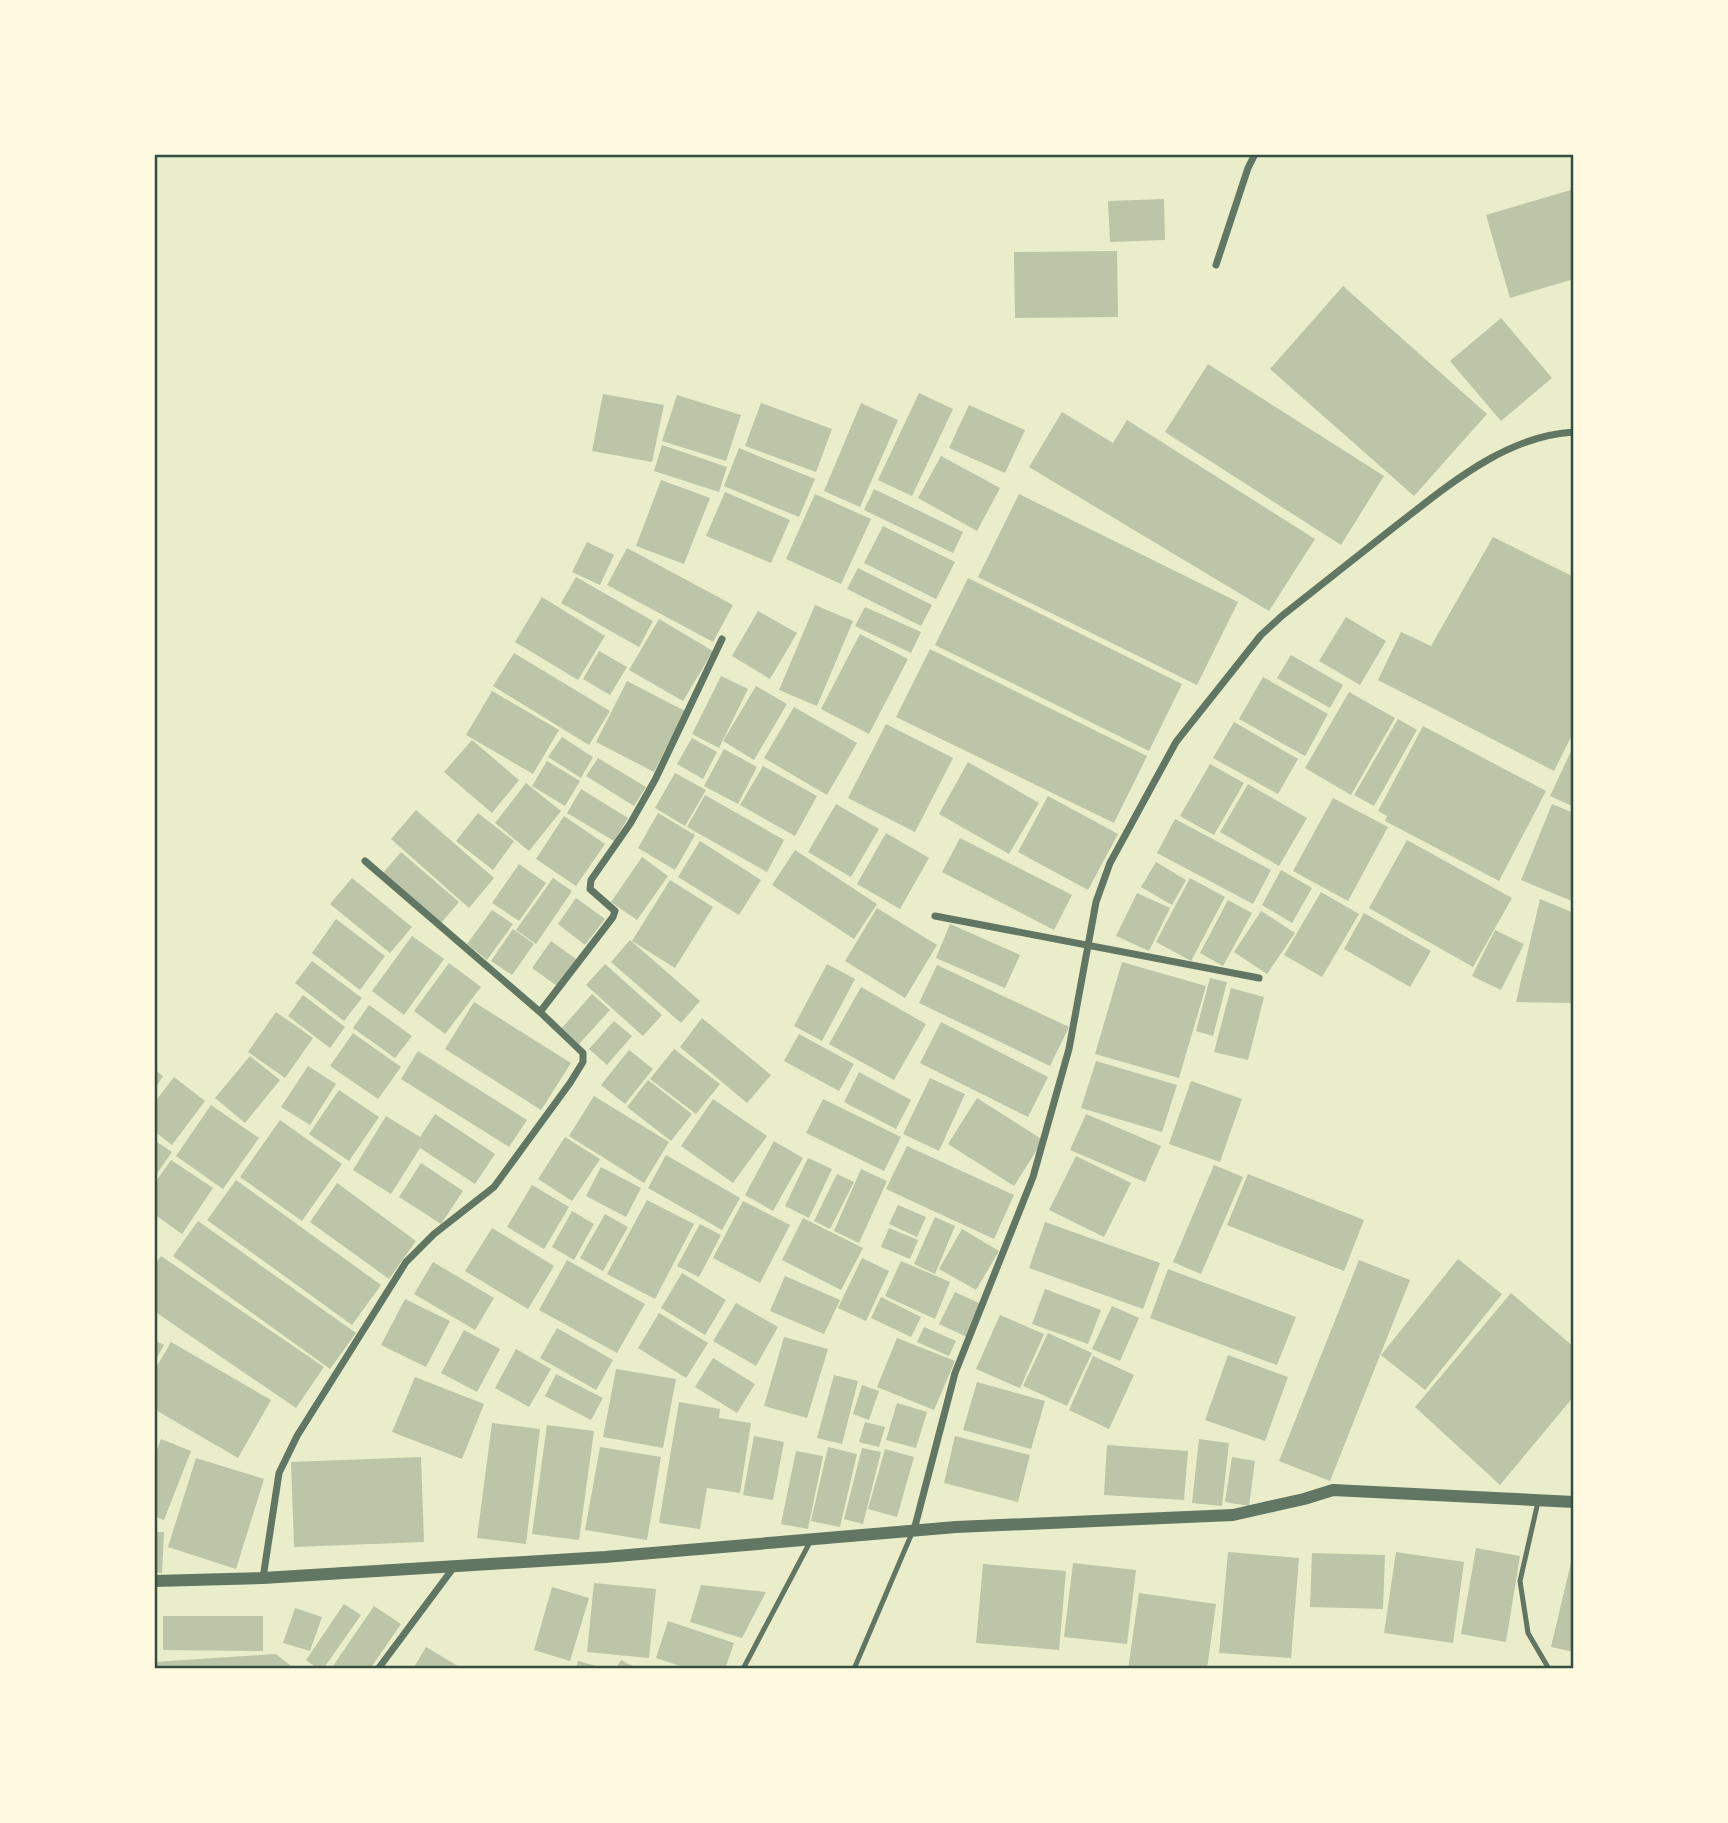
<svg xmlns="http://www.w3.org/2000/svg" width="1728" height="1823" font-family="Overpass,sans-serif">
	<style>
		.building { fill: #bcc5a7 }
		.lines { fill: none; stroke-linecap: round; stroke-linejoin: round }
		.service { stroke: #617663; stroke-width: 5 }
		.minor { stroke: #617663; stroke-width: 7 }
		.tertiary { stroke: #617663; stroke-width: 12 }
		.neatline { fill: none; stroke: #344e41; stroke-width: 2.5 }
	</style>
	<rect width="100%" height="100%" fill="#e9edc9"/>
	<path class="building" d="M1574,189V279L1510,298L1486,215Z
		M1164,199L1165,240L1110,242L1108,201Z
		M1117,251L1118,317L1015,318L1014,252Z
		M1343,286L1487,414L1414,496L1270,369Z
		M1501,318L1552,378L1501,421L1450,361Z
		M1208,364L1384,476L1341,545L1165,432Z
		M919,393L953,409L912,496L878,480Z
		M603,394L664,405L652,462L592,451Z
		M677,395L741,415L726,461L662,441Z
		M761,403L832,429L816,472L745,446Z
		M861,403L898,420L860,507L824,491Z
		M969,405L1025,430L1005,473L949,448Z
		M1062,412L1113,443L1127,420L1315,539L1269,611L1029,467Z
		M662,445L727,467L719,492L654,471Z
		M739,448L815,479L799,517L724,486Z
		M941,456L1000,488L977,531L918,498Z
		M661,480L710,498L684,564L636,546Z
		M874,489L963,532L953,553L864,510Z
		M725,492L790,520L771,563L706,536Z
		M815,494L871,519L841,584L786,559Z
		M1019,494L1238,602L1197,685L978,577Z
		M883,526L955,562L936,599L864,563Z
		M1493,537L1572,576L1574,573V731L1554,771L1378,680L1401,632L1431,646Z
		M587,542L614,555L600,585L572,572Z
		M627,548L733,605L713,642L607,585Z
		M858,568L932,605L921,626L847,589Z
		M576,577L653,621L639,647L561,603Z
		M968,578L1182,684L1149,751L935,645Z
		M542,597L605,636L578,680L515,642Z
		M815,605L853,621L817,706L779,690Z
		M865,607L921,632L911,653L855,626Z
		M758,611L797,633L770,679L732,656Z
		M1346,617L1386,641L1360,685L1319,661Z
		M659,619L713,651L683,701L629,670Z
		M860,634L908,659L869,734L821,709Z
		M930,649L1147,756L1114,823L896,717Z
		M599,651L627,667L610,695L583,679Z
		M514,653L610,711L589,745L493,686Z
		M1291,655L1343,685L1330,708L1277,678Z
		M721,676L748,689L719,748L692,734Z
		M1263,677L1328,714L1305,756L1239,719Z
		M627,681L685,711L654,772L596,742Z
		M756,686L787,704L754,760L723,741Z
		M492,691L559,730L533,774L466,735Z
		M1349,692L1395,718L1351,795L1305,768Z
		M794,707L857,743L827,795L764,758Z
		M1398,719L1417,730L1374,806L1354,795Z
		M1234,722L1298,759L1278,794L1213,758Z
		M886,724L953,758L915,832L848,798Z
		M1423,726L1546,791L1499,881L1385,821L1387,816L1378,811Z
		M562,737L593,757L581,778L548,757Z
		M692,738L717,752L703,779L677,764Z
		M472,740L519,780L492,813L444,772Z
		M1574,745V807L1550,796Z
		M724,749L757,767L738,804L704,786Z
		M598,758L646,787L634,806L586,776Z
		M547,761L580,781L565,806L532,786Z
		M968,762L1039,803L1009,854L939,814Z
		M1210,764L1244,783L1214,835L1180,816Z
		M763,766L817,796L795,836L740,805Z
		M675,773L706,790L685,826L655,808Z
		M526,783L561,811L529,851L495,823Z
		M1248,784L1307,818L1279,866L1220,832Z
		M581,789L628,818L614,841L567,813Z
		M705,795L784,840L767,872L687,827Z
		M1048,796L1118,834L1088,890L1018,852Z
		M1333,798L1388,827L1348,901L1293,871Z
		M836,804L879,829L851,877L808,852Z
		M1552,804L1574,813V902L1521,880Z
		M416,810L494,878L469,908L391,839Z
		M478,813L514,841L493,870L456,841Z
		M658,813L695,835L675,870L638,848Z
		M564,816L605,844L576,886L536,859Z
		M1175,819L1271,870L1253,904L1157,853Z
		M886,833L929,858L900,909L857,884Z
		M960,838L1072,895L1054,930L942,872Z
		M1407,840L1512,898L1473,967L1369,908Z
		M700,841L761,880L739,915L678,877Z
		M795,850L877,904L854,939L772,885Z
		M401,852L459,902L441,923L383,873Z
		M642,857L668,876L637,920L611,902Z
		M1156,862L1186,880L1172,905L1141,887Z
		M519,864L546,883L519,921L492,903Z
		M1281,870L1312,888L1292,923L1262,905Z
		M352,878L412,927L390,953L330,904Z
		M553,878L572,891L536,944L516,930Z
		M1190,878L1225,897L1191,961L1156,942Z
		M670,880L713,907L675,968L632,941Z
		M1321,892L1359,914L1322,977L1284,955Z
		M1137,893L1170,908L1149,951L1116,936Z
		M576,898L605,919L585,945L558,924Z
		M1540,899L1574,913V1003L1516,1002Z
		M1228,900L1252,913L1223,966L1200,953Z
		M877,908L937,945L905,998L845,961Z
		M492,910L513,924L487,960L467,944Z
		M1261,911L1295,933L1267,974L1234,952Z
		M1364,913L1431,951L1410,987L1344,949Z
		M336,919L385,956L360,990L312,953Z
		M950,924L1020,955L1005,988L936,958Z
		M513,929L534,944L512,975L491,961Z
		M1495,930L1524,944L1501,990L1472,976Z
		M412,936L444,959L404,1015L372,991Z
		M630,940L700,1001L681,1023L611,962Z
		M551,941L576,959L557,986L532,968Z
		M312,961L362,998L344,1021L295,983Z
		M1122,962L1206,986L1179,1078L1095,1054Z
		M449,963L481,987L445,1034L414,1011Z
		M605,964L662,1015L643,1036L586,985Z
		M827,964L855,979L822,1041L794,1026Z
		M937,965L1069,1027L1050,1066L919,1003Z
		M1210,978L1227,982L1213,1036L1196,1031Z
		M861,987L926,1024L894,1080L829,1044Z
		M1231,988L1264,997L1248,1060L1214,1052Z
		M592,994L610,1010L579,1044L562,1028Z
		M303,995L345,1027L330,1048L288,1016Z
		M474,1002L571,1063L541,1110L445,1049Z
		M369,1005L412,1036L395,1058L353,1028Z
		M276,1012L313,1038L285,1078L248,1052Z
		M702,1018L771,1075L747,1103L680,1047Z
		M614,1021L632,1036L607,1065L589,1049Z
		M941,1022L1048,1077L1028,1117L920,1063Z
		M353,1033L401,1067L378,1099L330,1066Z
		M799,1034L854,1064L839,1091L784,1061Z
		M674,1049L720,1084L696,1114L650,1079Z
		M629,1050L653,1069L625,1104L601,1085Z
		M418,1051L527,1120L509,1147L401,1079Z
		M250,1056L280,1080L245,1123L215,1098Z
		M1096,1061L1177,1085L1162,1132L1081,1108Z
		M308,1066L336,1084L310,1125L281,1107Z
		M154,1069L163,1076L154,1090Z
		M859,1072L911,1100L896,1129L844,1102Z
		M174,1077L205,1101L172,1145L154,1131V1103Z
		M930,1078L965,1094L939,1151L903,1134Z
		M648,1080L692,1114L671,1141L627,1107Z
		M1191,1081L1242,1099L1220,1162L1169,1144Z
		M339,1090L379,1117L349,1161L309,1134Z
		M594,1096L669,1142L644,1183L569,1136Z
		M977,1098L1043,1140L1014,1186L948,1144Z
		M713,1099L767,1136L733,1183L681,1146Z
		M823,1099L901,1137L884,1171L806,1133Z
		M211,1105L259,1138L223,1189L176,1156Z
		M435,1114L495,1154L475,1184L420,1148L391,1194L353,1170L386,1116L420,1137Z
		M1086,1114L1161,1146L1145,1182L1070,1150Z
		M280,1120L342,1164L302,1221L240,1177Z
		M565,1137L600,1159L572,1201L538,1179Z
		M154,1140L172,1152L154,1178Z
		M774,1141L803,1158L773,1211L745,1195Z
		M907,1146L1014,1195L994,1239L886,1189Z
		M666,1155L740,1198L722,1230L648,1188Z
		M1076,1156L1131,1183L1104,1237L1049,1210Z
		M808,1158L832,1169L809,1218L785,1206Z
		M171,1160L213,1188L182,1234L154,1214V1184Z
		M421,1163L463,1191L441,1224L399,1197Z
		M1214,1165L1243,1177L1201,1274L1173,1262Z
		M601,1167L641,1188L626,1217L586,1196Z
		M861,1169L887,1181L859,1243L834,1231Z
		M837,1174L854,1182L830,1229L814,1221Z
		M1248,1174L1364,1220L1344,1271L1227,1225Z
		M236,1180L381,1285L352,1325L207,1220Z
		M337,1183L416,1241L389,1279L310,1222Z
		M532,1185L569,1207L544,1249L507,1227Z
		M647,1200L694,1224L655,1299L607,1274Z
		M743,1201L790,1225L760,1283L713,1258Z
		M898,1205L926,1217L917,1237L889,1224Z
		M572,1211L594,1224L574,1260L552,1247Z
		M605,1214L628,1227L603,1271L580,1258Z
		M935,1217L955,1226L935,1274L914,1264Z
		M803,1218L863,1248L841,1290L782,1260Z
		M198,1221L356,1333L330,1369L173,1256Z
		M1045,1222L1160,1263L1143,1309L1029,1268Z
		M700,1224L721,1235L699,1277L677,1266Z
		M492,1228L554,1266L528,1309L465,1271Z
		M889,1228L918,1240L910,1259L881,1247Z
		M962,1229L999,1251L976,1290L939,1269Z
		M161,1256L324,1367L296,1408L154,1311V1266Z
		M862,1258L889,1271L866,1321L838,1308Z
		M1458,1259L1502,1294L1425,1390L1381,1355Z
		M567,1260L645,1304L617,1353L539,1310Z
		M1359,1260L1410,1280L1330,1481L1279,1461Z
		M901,1261L950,1282L935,1319L885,1296Z
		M433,1262L494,1298L475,1330L414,1294Z
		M1168,1269L1296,1317L1277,1365L1150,1318Z
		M682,1273L726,1300L705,1335L661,1308Z
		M785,1276L840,1300L824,1334L770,1311Z
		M1045,1289L1101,1310L1088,1344L1032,1324Z
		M955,1292L983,1305L967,1337L939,1324Z
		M1511,1293L1574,1347V1396L1500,1485L1415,1407Z
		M881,1297L921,1317L911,1337L871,1318Z
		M405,1299L450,1321L426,1367L381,1345Z
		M736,1303L778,1327L756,1366L713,1341Z
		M1112,1306L1139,1318L1120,1361L1092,1349Z
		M659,1313L708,1343L686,1378L638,1348Z
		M1000,1315L1044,1334L1020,1388L976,1369Z
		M924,1327L956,1341L949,1356L917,1342Z
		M557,1328L613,1360L596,1390L540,1358Z
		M464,1330L500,1349L477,1392L441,1373Z
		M1048,1333L1092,1353L1067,1406L1023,1386Z
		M784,1337L828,1349L807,1418L764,1406Z
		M897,1338L955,1361L934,1410L877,1387Z
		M154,1340L164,1345L154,1363Z
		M171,1342L271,1400L238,1458L154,1409V1371Z
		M516,1349L551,1369L529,1407L495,1388Z
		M1228,1355L1288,1377L1265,1441L1205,1420Z
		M1093,1356L1134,1375L1109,1429L1069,1410Z
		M713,1358L755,1384L737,1413L695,1387Z
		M616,1369L676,1379L663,1448L603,1437Z
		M556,1374L603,1398L591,1420L545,1396Z
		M834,1375L858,1381L842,1444L817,1438Z
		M415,1377L484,1404L462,1459L392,1432Z
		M977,1382L1045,1401L1031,1449L963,1430Z
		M862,1385L879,1391L869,1420L853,1414Z
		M679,1402L720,1409L719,1418L751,1423L740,1493L707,1488L700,1529L659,1523Z
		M897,1403L927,1412L916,1448L886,1440Z
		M865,1422L885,1427L879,1447L859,1442Z
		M492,1423L540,1429L526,1544L477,1538Z
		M547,1425L594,1431L579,1540L532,1534Z
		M754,1436L784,1442L773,1500L743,1495Z
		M955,1436L1030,1455L1018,1502L944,1483Z
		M161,1439L191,1451L164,1520L154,1516V1458Z
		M1199,1439L1229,1443L1222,1506L1192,1503Z
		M1107,1445L1188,1451L1184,1500L1104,1495Z
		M600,1447L661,1457L647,1540L585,1530Z
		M828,1447L857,1454L840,1527L811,1521Z
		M862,1448L881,1452L863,1524L844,1519Z
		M885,1449L914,1457L897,1517L868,1509Z
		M796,1451L823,1456L808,1529L781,1524Z
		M421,1457L424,1542L294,1547L291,1462Z
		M1232,1457L1255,1461L1249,1506L1225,1502Z
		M196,1458L264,1479L236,1569L168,1547Z
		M154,1532H164L162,1573H154Z
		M1476,1548L1520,1556L1506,1642L1461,1634Z
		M1228,1552L1299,1558L1291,1658L1219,1653Z
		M1396,1552L1464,1562L1453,1643L1384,1633Z
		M1312,1553L1385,1555L1383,1609L1310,1607Z
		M1573,1554H1574V1652L1551,1647Z
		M1073,1563L1136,1570L1127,1644L1064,1637Z
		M983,1564L1066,1571L1059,1650L976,1643Z
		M594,1583L656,1589L649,1658L587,1652Z
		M701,1585L766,1592L742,1638L690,1622Z
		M552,1587L589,1598L570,1661L534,1650Z
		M1139,1593L1216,1604L1207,1669H1128Z
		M344,1604L361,1615L323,1669H318L306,1660Z
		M374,1606L401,1624L370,1669H331Z
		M295,1608L322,1617L310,1651L283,1643Z
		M163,1616H263V1651L163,1650Z
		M668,1621L734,1643L725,1669H689L656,1658Z
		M426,1647L458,1666L456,1669H413Z
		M276,1654L295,1669H154V1662Z
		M621,1660L638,1669H616Z
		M578,1661L604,1668V1669H576Z"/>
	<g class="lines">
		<path class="service" d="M1538,1502L1520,1581L1528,1633L1549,1669
			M743,1669L810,1542
			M854,1669L912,1533"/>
		<path class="minor" d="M1216,265L1248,168L1255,154
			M365,861L540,1012
			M935,916L1259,978
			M914,1530L955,1373L1033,1177L1069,1049L1096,902L1110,863L1176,742L1261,635L1283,615C1318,587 1353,560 1388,532C1443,490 1502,436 1574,432
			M263,1578L279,1473L297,1436L406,1262L434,1234L494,1187L570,1083L583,1062V1053L540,1012L613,917L615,911L590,889L591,880L630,824L655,780L722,639
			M378,1669L454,1567"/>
		<path class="tertiary" d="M154,1581L263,1578L605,1557L956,1527L1233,1515L1304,1499L1333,1490L1574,1502"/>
	</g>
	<rect width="1728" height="1823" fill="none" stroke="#fefae0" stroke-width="312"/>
	<rect x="156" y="156" width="1416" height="1511" class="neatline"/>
</svg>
